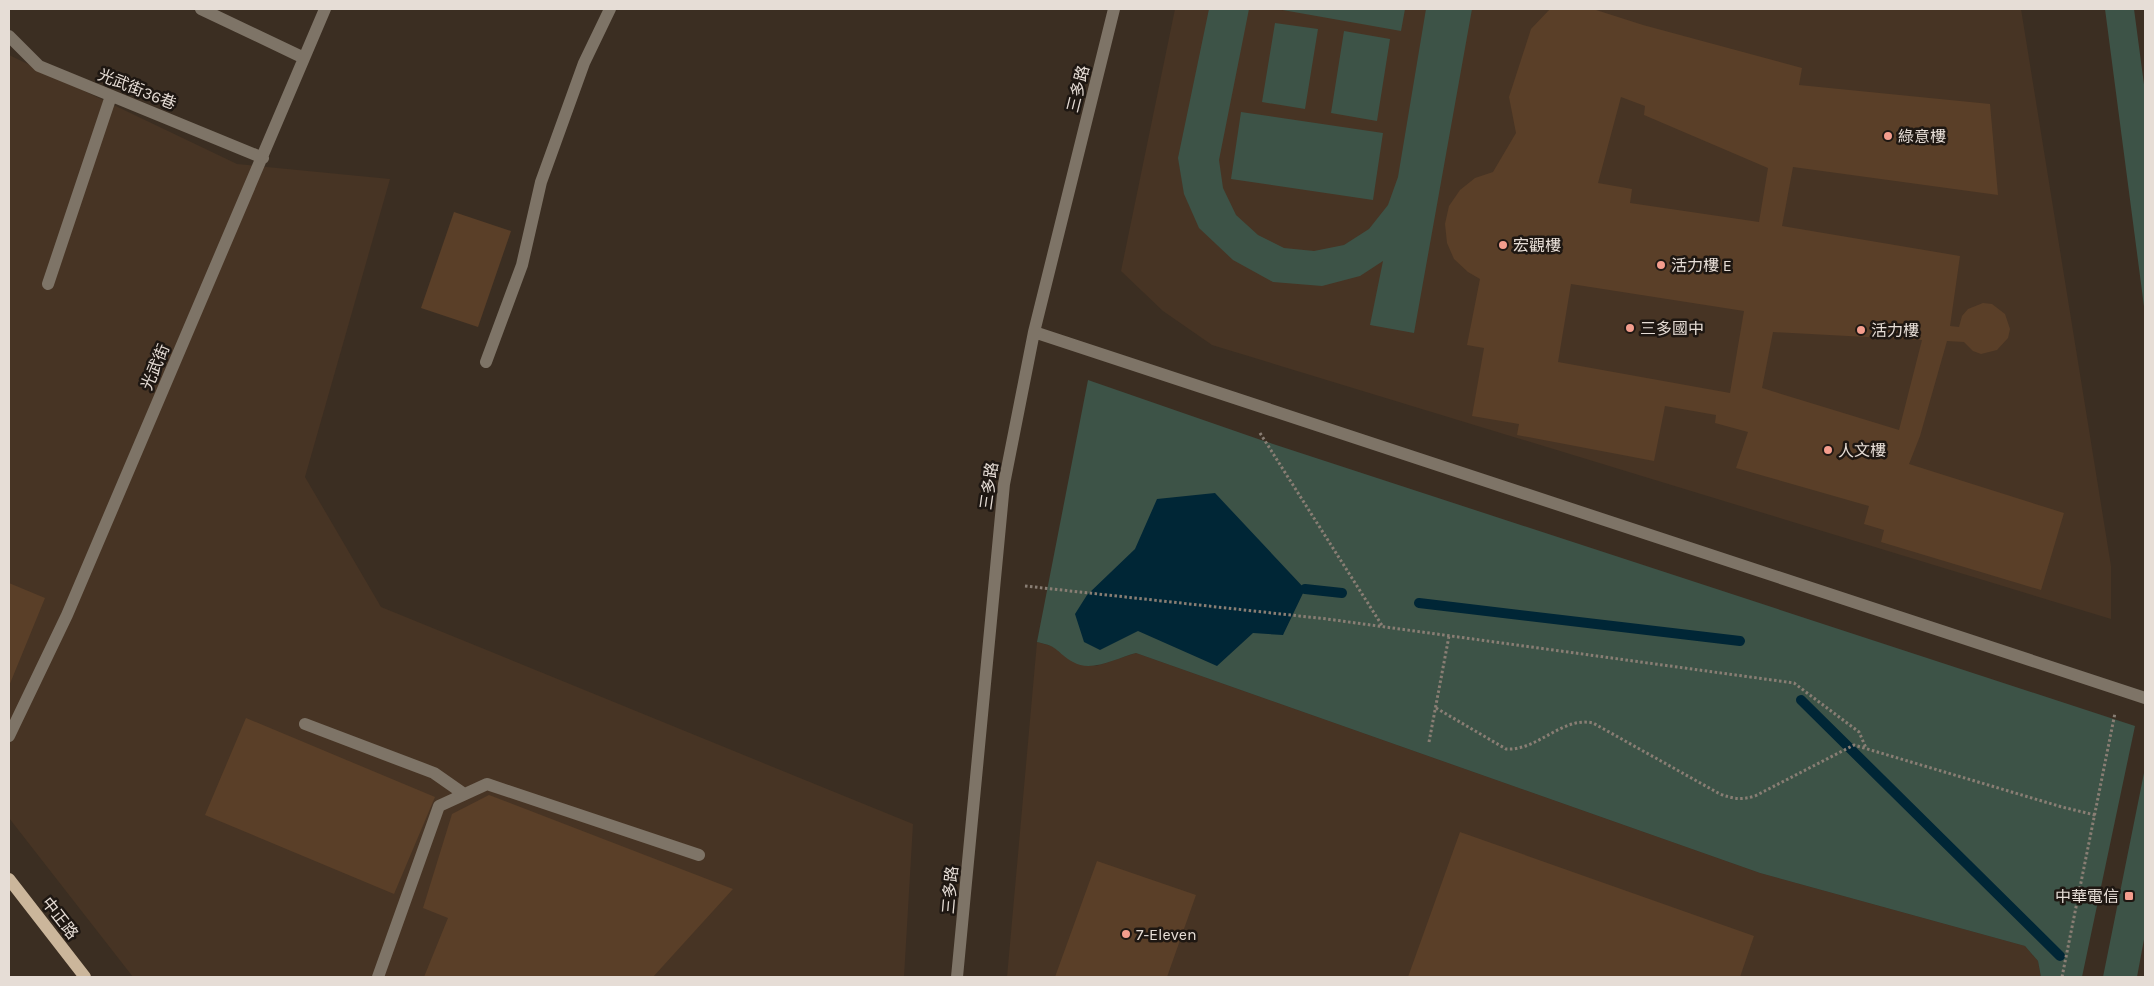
<svg xmlns="http://www.w3.org/2000/svg" width="2154" height="986" font-family="Karla,'Noto Sans TC',sans-serif">
	<style>
		.built { fill: #473424 }
		.green { fill: #3d5347 }
		.water { fill: #002636 }
		.lines { fill: none; stroke-linecap: round; stroke-linejoin: round }
		.stream { stroke: #002636; stroke-width: 10 }
		.building { fill: #5a3f28; fill-rule: evenodd }
		.path { stroke: #897e74; stroke-width: 3; stroke-dasharray: 2.5 2.5; stroke-linecap: butt }
		.minor { stroke: #7e7467; stroke-width: 12 }
		.major { stroke: #cbb69b; stroke-width: 12 }
		.poi-dot { fill: #f49d8d; stroke: #1e1712; stroke-width: 2 }
		.labels { text-anchor: middle; dominant-baseline: central; stroke-width: 5; stroke-linejoin: round; paint-order: stroke }
		.street-label { font-size: 16px; fill: #e6ddd6; stroke: #1e1712 }
		.poi-label { font-size: 16px; fill: #e6ddd6; stroke: #1e1712; text-anchor: start }
	</style>
	<rect width="100%" height="100%" fill="#3b2e22"/>
	<path class="built" d="M1175,9H2021L2111,566V619L1212,345L1163,311L1121,271Z
		M9,55L237,164L390,179L305,477L381,607L913,824L904,977H133L9,818Z
		M1037,642L1058,648L1069,659L1096,666L1136,653L1760,873L2025,946L2038,961L2041,977H1007Z"/>
	<path class="green" d="M1209,9H1249L1219,160L1223,188L1236,215L1258,235L1284,248L1314,251L1344,245L1369,229L1388,205L1398,177L1426,9H1472L1414,333L1370,325L1383,261L1360,276L1322,286L1273,282L1233,260L1199,228L1184,194L1178,158Z
		M1277,9H1405L1401,31Z
		M2105,9H2134L2145,92V314Z
		M1275,23L1318,29L1305,109L1262,102Z
		M1344,31L1390,39L1377,121L1331,113Z
		M1241,112L1383,133L1373,200L1231,179Z
		M1088,380L1261,440L2135,726L2082,977H2041L2038,961L2025,946L1760,873L1136,653C1117,658 1091,673 1073,662C1055,652 1061,647 1037,642Z
		M2145,768V934L2137,977H2103Z"/>
	<path class="water" d="M1215,493L1305,589L1283,635L1253,633L1217,666L1138,631L1100,650L1084,642L1075,614L1087,595L1135,549L1157,499Z"/>
	<g class="lines">
		<path class="stream" d="M1305,589L1342,593
			M1419,603L1740,641
			M1801,700L2060,956"/>
	</g>
	<path class="building" d="M1550,9H1593L1643,25L1802,68L1799,85L1990,104L1998,195L1793,167L1782,226L1960,256L1950,326L1959,327L1962,316L1968,309L1983,303L1992,304L2005,314L2010,329L2008,338L1997,350L1981,354L1973,351L1964,342L1947,341L1920,436L1909,464L2064,513L2041,590L1881,542L1884,530L1864,524L1869,506L1736,468L1748,432L1715,423L1716,415L1665,406L1654,461L1517,435L1519,424L1472,416L1484,348L1467,345L1480,279L1468,272L1454,259L1447,243L1445,224L1449,206L1460,190L1475,178L1493,172L1516,133L1509,97L1531,29ZM1621,97L1645,106L1644,115L1768,168L1759,222L1630,203L1632,189L1598,183ZM1571,284L1744,311L1730,393L1558,362ZM1773,332L1922,340L1899,430L1762,388Z
		M454,212L511,231L478,327L421,308Z
		M9,583L45,598L9,686Z
		M246,718L435,797L394,894L205,815Z
		M489,795L733,889L653,977H424L448,918L423,908L452,814Z
		M1460,832L1754,936L1740,977H1408Z
		M1097,861L1196,895L1167,977H1055Z"/>
	<g class="lines">
		<path class="path" d="M1260,433L1383,627
			M1025,586L1327,619L1794,683L1859,732L1866,748
			M1436,708L1506,749C1538,751 1562,716 1593,723L1720,794C1733,799 1742,800 1755,796L1854,745L2062,807L2095,815
			M1429,742L1449,636
			M2062,977L2115,713"/>
		<path class="minor" d="M201,9L304,58
			M9,36L39,66L263,158
			M48,284L111,96
			M1034,332L2145,698
			M486,362L522,265L541,182L584,63L610,9
			M305,724L434,773L464,794
			M9,736L67,615L325,9
			M378,977L439,806L487,784L699,855
			M957,977L1004,484L1034,332L1114,9"/>
		<path class="major" d="M9,879L85,977"/>
	</g>
	<g class="poi-dot">
		<circle cx="1888" cy="136" r="5"/>
		<circle cx="1503" cy="245" r="5"/>
		<circle cx="1661" cy="265" r="5"/>
		<circle cx="1630" cy="328" r="5"/>
		<circle cx="1861" cy="330" r="5"/>
		<circle cx="1828" cy="450" r="5"/>
		<rect x="2124" y="891" width="10" height="10" rx="2.5"/>
		<circle cx="1126" cy="934" r="5"/>
	</g>
	<g class="labels">
		<g class="street-label">
			<text transform="translate(137 89) rotate(22)">光武街36巷</text>
			<text transform="translate(1078 89) rotate(-76)">三多路</text>
			<text transform="translate(155 367) rotate(-67)">光武街</text>
			<text transform="translate(989 486) rotate(-82)">三多路</text>
			<text transform="translate(950 890) rotate(-85)">三多路</text>
			<text transform="translate(60 918) rotate(52)">中正路</text>
		</g>
		<g class="poi-label">
			<text x="1898" y="136">綠意樓</text>
			<text x="1513" y="245">宏觀樓</text>
			<text x="1671" y="265">活力樓 E</text>
			<text x="1640" y="328">三多國中</text>
			<text x="1871" y="330">活力樓</text>
			<text x="1838" y="450">人文樓</text>
			<text x="2119" y="896" text-anchor="end">中華電信</text>
			<text x="1136" y="934">7-Eleven</text>
		</g>
	</g>
	<rect width="2154" height="986" fill="none" stroke="#e6ddd6" stroke-width="20"/>
</svg>
